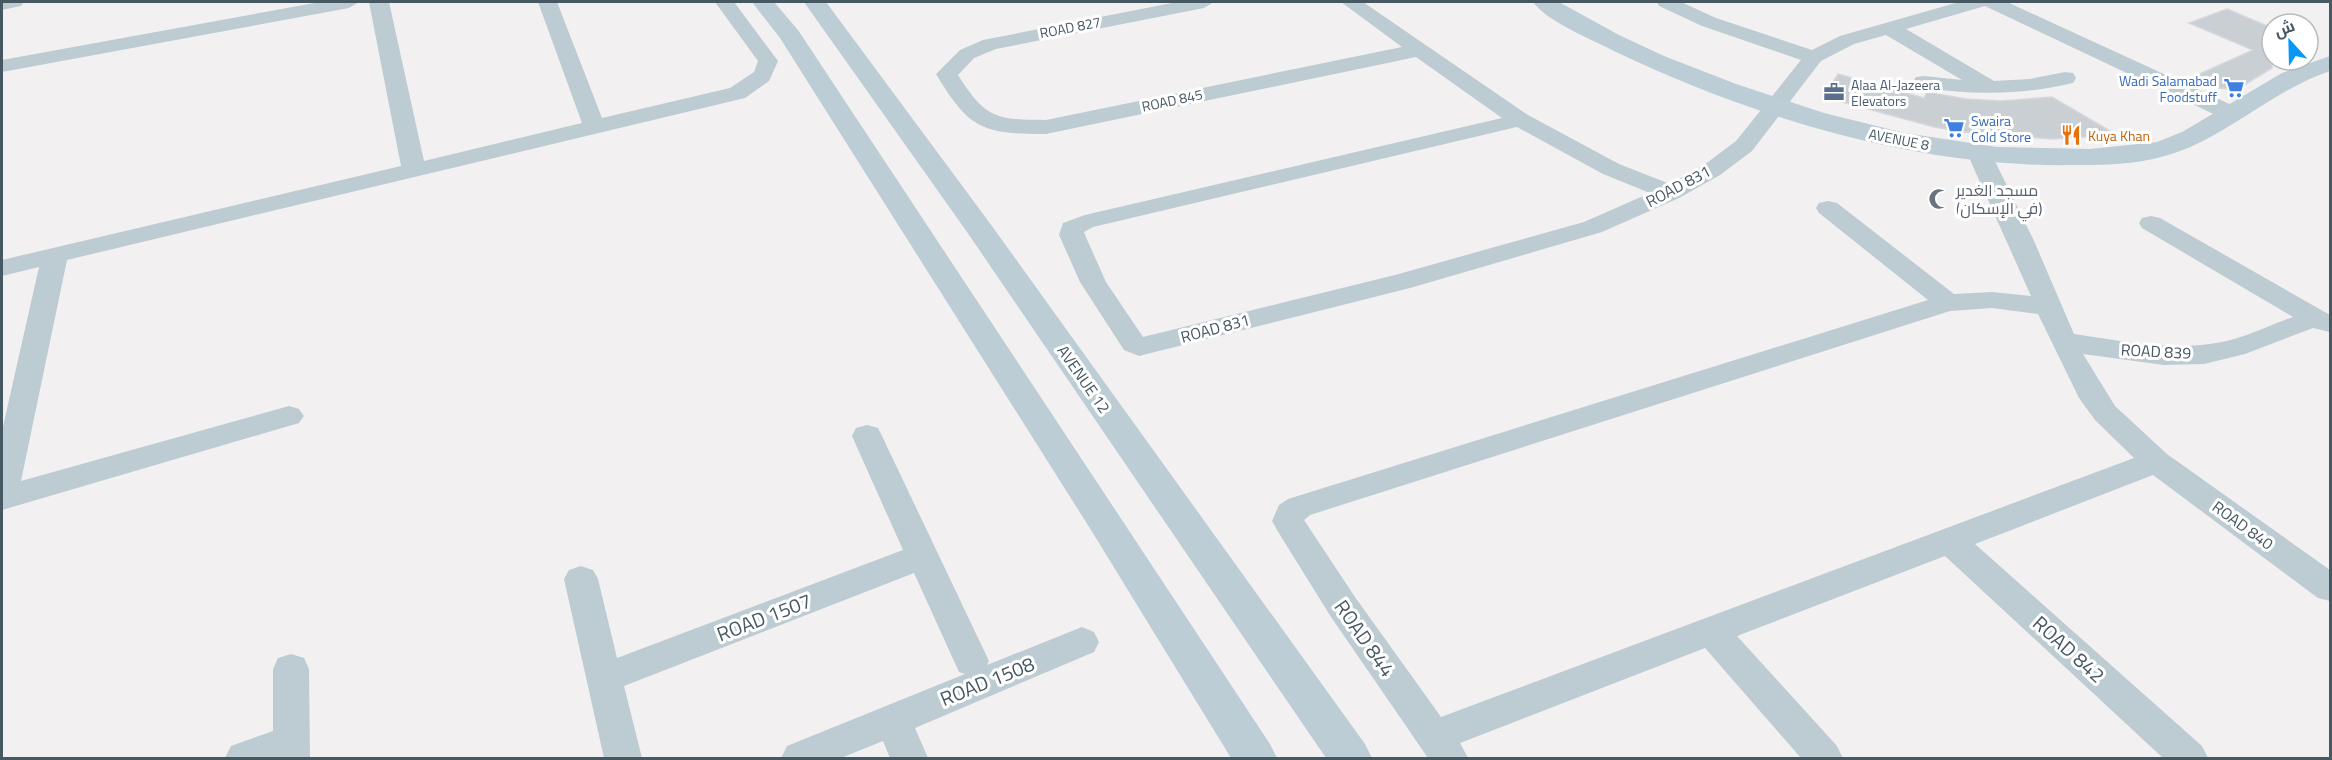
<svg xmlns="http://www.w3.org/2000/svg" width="2332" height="760" font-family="'Titillium Web',Cairo,sans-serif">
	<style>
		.building { fill: #cacfd4; stroke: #d4d8dd; stroke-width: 1.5 }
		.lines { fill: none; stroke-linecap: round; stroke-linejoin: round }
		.street { fill: #bdcbd2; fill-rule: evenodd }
		.secondary { fill: #bccdd6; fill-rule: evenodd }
		.labels { text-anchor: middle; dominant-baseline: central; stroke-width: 6; stroke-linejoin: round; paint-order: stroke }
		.far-street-label { font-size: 14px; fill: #465861; stroke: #fff }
		.far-shop-label { font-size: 14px; fill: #366cbe; stroke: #fff; text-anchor: end }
		.far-service-label { font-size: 14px; fill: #4e5e75; stroke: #fff; text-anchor: start }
		.far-food-label { font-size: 14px; fill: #c56008; stroke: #fff; text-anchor: start }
		.street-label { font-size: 16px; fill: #465861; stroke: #fff }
		.worship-label { font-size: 16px; fill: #5b616d; stroke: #fff; text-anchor: start }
		.near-street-label { font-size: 20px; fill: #465861; stroke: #fff }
	</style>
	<rect width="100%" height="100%" fill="#f3f0f1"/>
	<path class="building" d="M2227,9L2272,28V68L2236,90L2194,85L2184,81L2253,50L2189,23Z
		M1838,74L1924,98L1927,92L1966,99L2002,101L2052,97L2117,135L2052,139L1971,133L1934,127L1824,97Z"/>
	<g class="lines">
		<path class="street" d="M2,2H24L21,6L2,10Z
			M320,2H359L349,8L2,72V60Z
			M369,2H389L424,161L582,123L538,2H557L602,118L730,88L754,72L758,61L715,2H734L778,61L769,81L745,98L67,260L21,481L289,406L299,409L304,416L299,423L2,510V431L39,267L2,276V260L401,166Z
			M1177,2H1214L1204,8L996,49L974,58L958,75C985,118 996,120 1046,120L1402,47L1341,2H1363L1528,115L1619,164L1670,184L1704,165L1736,141L1801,60L1702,26L1659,6L1657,2H1681L1716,18L1812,50L1840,36L1959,2H2007L2238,108L2241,113L2238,118H2222L1985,6L1906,29L1994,81L2030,79L2065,72L2073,73L2076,78L2073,83C2022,95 1975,95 1924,88L1916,87L1913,82L1916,77L1924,76L1962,80L1886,35L1854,44L1821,61L1752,151L1720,175L1679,198L1602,232L1410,288L1139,356L1124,350L1080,282L1059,235L1063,223L1085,215L1502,118L1416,57L1046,134C982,134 969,129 936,74L960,50L983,40ZM1517,127L1603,174L1650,193L1584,222L1395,275L1143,337L1106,282L1085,235L1084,232L1093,227Z
			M1979,146L1987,148L1991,153L2034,241L2074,334C2123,341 2173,352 2222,342C2247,337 2270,325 2293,317L2142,228L2139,223L2142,218L2151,216L2160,218L2330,315V332L2313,328L2245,354L2204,364L2164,365L2083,354L2115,406L2167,454L2330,570V601L2318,598L2153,475L1975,544L2202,746L2208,758H2163L1945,556L1737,636L1837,746L1843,758H1801L1705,648L1460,743L1468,758H1428L1331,617L1277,530L1272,521L1279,505L1288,499L1928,300L1819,213L1816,208L1819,203L1828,201L1837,203L1954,294L1992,292L2031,296L1967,153L1971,148ZM1992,308L2038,314L2079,398L2095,420L2134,458L1441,717L1355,597L1304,520L1310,515L1950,311Z
			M867,425L878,428L882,436L989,661L987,665L1082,627L1094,632L1099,642L1094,652L915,728L928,758H890L883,741L841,758H781L787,746L965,674L959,672L914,573L624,686L642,758H604L564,579L569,570L581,566L593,570L598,579L617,658L903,550L852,436L856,428Z
			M291,654L304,658L309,669L310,758H225L231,746L273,731V669L278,658Z"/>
		<path class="secondary" d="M752,2H774L798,30L1270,744L1277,758H1231L1091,530L780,38Z
			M804,2H826L989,222L1365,744L1372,758H1326L967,232Z
			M1533,2H1559L1619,35L1664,56L1736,84L1824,113L1905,133L1997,147L2090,149L2157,142L2182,132L2282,73L2330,56V71C2267,92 2219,146 2153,159C2126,165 2099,165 2072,165C1918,168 1752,117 1614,51C1593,40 1546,21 1533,2Z"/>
	</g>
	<defs>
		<g id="supermarket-bare" transform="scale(1.62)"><path d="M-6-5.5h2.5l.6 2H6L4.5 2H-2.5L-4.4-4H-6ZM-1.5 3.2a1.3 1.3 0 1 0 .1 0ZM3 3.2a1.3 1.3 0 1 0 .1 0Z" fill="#3f7fe0" stroke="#fff" stroke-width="2.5" paint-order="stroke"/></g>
		<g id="office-bare" transform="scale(1.62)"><path d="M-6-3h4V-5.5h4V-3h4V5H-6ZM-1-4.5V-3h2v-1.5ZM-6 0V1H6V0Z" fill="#5c6f8a" stroke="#fff" stroke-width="2.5" paint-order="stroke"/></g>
		<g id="restaurant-bare" transform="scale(1.62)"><path d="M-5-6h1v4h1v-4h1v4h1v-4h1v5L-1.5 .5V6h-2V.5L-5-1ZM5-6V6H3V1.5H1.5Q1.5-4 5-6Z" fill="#e8710a" stroke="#fff" stroke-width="2.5" paint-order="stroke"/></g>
		<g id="mosque-bare" transform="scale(1.62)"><path d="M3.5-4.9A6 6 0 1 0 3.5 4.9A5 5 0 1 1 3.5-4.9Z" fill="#6b7280" stroke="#fff" stroke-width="2.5" paint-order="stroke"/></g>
	</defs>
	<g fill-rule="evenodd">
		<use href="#supermarket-bare" x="2234" y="88"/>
		<use href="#office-bare" x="1834" y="92"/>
		<use href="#supermarket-bare" x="1954" y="128"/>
		<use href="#restaurant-bare" x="2071" y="135"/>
		<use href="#mosque-bare" x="1939" y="199"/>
	</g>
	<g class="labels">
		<g class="far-street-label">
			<text transform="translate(1070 27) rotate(-11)">ROAD 827</text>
			<text transform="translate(1172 100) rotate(-12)">ROAD 845</text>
			<text transform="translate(1899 139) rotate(11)">AVENUE 8</text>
		</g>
		<g class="far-shop-label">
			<text x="2217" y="80">Wadi Salamabad<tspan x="2217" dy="16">Foodstuff</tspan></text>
			<text x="1971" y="120" text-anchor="start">Swaira<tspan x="1971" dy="16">Cold Store</tspan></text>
		</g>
		<g class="far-service-label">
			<text x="1851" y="84">Alaa Al-Jazeera<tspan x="1851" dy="16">Elevators</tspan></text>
		</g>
		<g class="far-food-label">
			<text x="2088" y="135">Kuya Khan</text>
		</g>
		<g class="street-label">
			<text transform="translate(1678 186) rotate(-28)">ROAD 831</text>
			<text transform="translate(1215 328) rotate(-15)">ROAD 831</text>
			<text transform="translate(2156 351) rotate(3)">ROAD 839</text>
			<text transform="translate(1084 379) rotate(55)">AVENUE 12</text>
			<text transform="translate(2243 525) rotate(36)">ROAD 840</text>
		</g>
		<g class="worship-label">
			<text x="1956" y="190">مسجد الغدير<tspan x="1956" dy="18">(في الإسكان)</tspan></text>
		</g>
		<g class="near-street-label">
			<text transform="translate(764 617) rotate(-21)">ROAD 1507</text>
			<text transform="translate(1365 638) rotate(55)">ROAD 844</text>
			<text transform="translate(2069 649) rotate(42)">ROAD 842</text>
			<text transform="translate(987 681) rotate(-22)">ROAD 1508</text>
		</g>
	</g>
	<rect width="2332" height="760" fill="none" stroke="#465861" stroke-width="6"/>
	<g transform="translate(2290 42) rotate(338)"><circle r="28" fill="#ffffff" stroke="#b5bcc0" stroke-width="1.5"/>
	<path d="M0-4.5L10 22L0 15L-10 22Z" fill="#0498fa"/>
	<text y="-9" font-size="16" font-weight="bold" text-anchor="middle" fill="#465861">ش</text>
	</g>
</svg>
